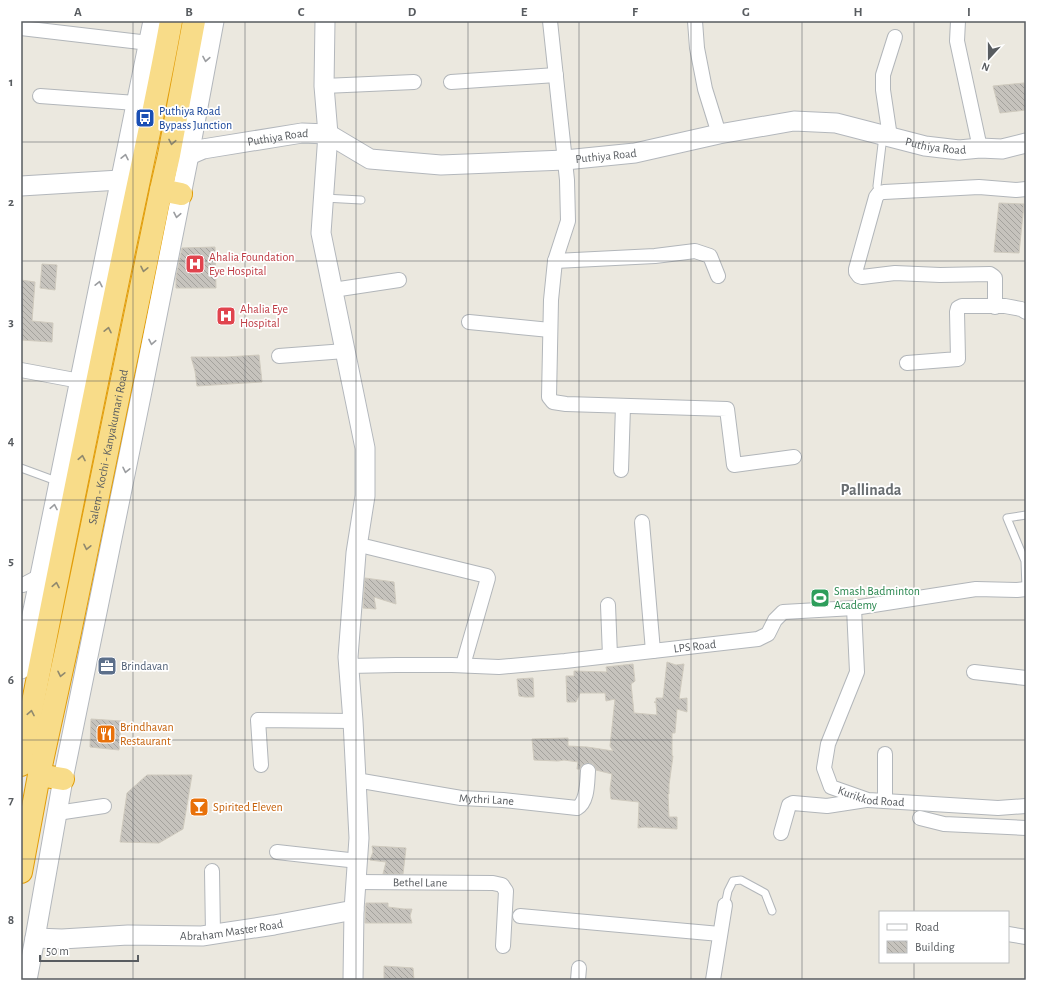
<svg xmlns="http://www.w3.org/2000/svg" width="1047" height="1001" font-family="'Alegreya Sans',sans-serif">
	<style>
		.building { fill: url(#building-back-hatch); stroke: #cfcabe }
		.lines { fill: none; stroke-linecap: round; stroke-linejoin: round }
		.lane-casing { stroke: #b2b6ba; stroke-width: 9 }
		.street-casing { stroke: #b2b6ba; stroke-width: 16 }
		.secondary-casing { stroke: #b3b7bc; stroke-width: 21 }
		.highway-casing { stroke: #e29d09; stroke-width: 24 }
		.lane { stroke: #fff; stroke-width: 7 }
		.street { stroke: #fff; stroke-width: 14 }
		.secondary { stroke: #fff; stroke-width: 19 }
		.highway { stroke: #f8dc89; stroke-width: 22 }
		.oneway { stroke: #9b9da0 }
		.oneway2 { stroke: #90896e }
		.grid { fill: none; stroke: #585c60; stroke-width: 1; stroke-opacity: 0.55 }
		.labels { text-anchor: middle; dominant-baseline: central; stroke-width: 3.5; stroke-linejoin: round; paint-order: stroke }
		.transit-label { font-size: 12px; fill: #164399; stroke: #fff; text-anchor: start }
		.street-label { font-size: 12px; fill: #585c60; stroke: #fff }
		.health-label { font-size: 12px; fill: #be3a42; stroke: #fff; text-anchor: start }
		.leisure-label { font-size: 12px; fill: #27864d; stroke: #fff; text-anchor: start }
		.service-label { font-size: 12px; fill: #4e5e75; stroke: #fff; text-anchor: start }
		.food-label { font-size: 12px; fill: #c56008; stroke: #fff; text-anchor: start }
		.district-label { font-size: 16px; font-weight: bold; fill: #696e72; stroke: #fff }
		.neatline { fill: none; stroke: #585c60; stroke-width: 1.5 }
		.grid-label { font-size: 13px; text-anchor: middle; font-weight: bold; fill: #585c60 }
	</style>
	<defs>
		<pattern id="building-back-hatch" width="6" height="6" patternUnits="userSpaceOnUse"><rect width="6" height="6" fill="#c6c3bd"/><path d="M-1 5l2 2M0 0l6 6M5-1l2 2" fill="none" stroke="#a4a29d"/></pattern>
	</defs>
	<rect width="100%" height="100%" fill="#ebe8df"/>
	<path class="building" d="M1024,83L1026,98V110L1000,113L993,86Z
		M999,203L1024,204L1019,253L994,252Z
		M215,247L216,288H176V277L182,248Z
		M42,264L57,265L55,290L40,288Z
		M21,280L35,282L32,321L53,323L52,342L21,340Z
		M259,355L262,382L197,386L195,371L191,357H226Z
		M365,578L394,582L396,604L374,597L376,609L363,608Z
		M667,662L676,665L684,664L679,699L687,698V712L677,709L675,733H672V756H673L669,785V794H668L669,817H677V829L645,827L638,828L639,802L611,799L610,789L612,774L596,770L595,767L593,764L589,763L584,764L581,766L580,769H577L578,762L564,760L558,761L534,760L532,739L568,738V746L587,747L613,751L610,746L615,699L606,701L605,693H580L576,702H567L566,676H574V671L607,672L606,667L633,664L635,681L631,684L634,713L657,715L656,703L654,702H656V698H663Z
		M533,678L534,697H525L519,696L517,679Z
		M91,719L121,721L119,750L90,747Z
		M147,775H192L183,829L159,843L120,842L127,793Z
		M372,846L406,848L403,874H383L386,862L370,860L373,852Z
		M366,903H388V907L404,909H412L410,916L412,923H365Z
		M384,966L413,968L414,980H384Z"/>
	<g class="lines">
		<g class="lane-casing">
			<path id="lane" d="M877,186L883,136
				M324,198L361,200
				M21,468L59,482
				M1026,589L1025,561L1007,518L1026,515
				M725,905L728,891L733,881L741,880L765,893L772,911"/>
		</g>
		<g class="street-casing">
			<g id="street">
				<path d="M550,21L567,180L568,221L555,261L655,256L695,251L710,256L718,276"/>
				<path d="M695,21L697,48L705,89L719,134"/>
				<path d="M958,21L957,41L980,148"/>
				<path d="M21,28L149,43"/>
				<path d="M451,82L556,75"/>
				<path d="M324,86L414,82"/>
				<path d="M40,96L136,103"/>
				<path d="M890,137L883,90V75L895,37"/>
				<path d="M555,261L551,300L549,397L553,402L566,404L727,409L734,465L794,457"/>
				<path d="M333,290L399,280"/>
				<path d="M995,307V278L993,276L990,274L940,275L895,273L862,277L859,276L856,272V269L876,197L879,193L884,192L979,187L1016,190L1026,189"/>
				<path d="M469,322L550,330"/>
				<path d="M279,356L345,351"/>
				<path d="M907,363L958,359L957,312L958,308L962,306H1005L1021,309L1026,312"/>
				<path d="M21,370L80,381"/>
				<path d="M621,470L623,406"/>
				<path d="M642,522L653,651"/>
				<path d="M368,547L487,576L488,578L463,665"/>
				<path d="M21,585H23L40,576"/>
				<path d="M608,605L610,656"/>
				<path id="s1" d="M854,608L857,672L828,744L824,768L831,787L868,800L998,808L1026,806"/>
				<path id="s2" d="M349,666L396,665H452L499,667L565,661L758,639L768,634L775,620L783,612L854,608L976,589L1017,590L1026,589"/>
				<path d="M974,672L1026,678"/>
				<path d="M261,765L258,720L353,721"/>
				<path id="s3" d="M356,780L461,798L503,800L577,808C588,802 587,782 588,771"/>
				<path d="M885,801V754"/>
				<path d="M57,813L104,806"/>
				<path d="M920,818L944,824L1026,828"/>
				<path d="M781,833L789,805L793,803L827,806L866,800"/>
				<path d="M277,852L358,861"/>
				<path d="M212,871L213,934"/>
				<path id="s4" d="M356,882L493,883L502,885L506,891L503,946"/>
				<path d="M520,916L720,934"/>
				<path d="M1008,934L1026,937"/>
				<path d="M578,980L579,968"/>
				<path d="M713,980L725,905"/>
			</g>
		</g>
		<g class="secondary-casing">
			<g id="secondary">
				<path d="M325,21L324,86L328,134L321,233L365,448V496L356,553L348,657L353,721L359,838L354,910L353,980"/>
				<path id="s5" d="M189,155L203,149L302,133L328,134L370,159L441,165L565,160L635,153L719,134L794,121L836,123L925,146L959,150L980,148L1002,149L1026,143"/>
				<path d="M21,186L120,180L131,181"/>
				<path d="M21,669L153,21"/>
				<path id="s6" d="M35,938L62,939L128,935L202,936L274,925L354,910"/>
				<path d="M27,980L35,938L63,779L142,391L189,155L214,21"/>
			</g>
		</g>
		<g class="highway-casing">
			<g id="highway">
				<path d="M161,190L181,194"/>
				<path d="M21,765C53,595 88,426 123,256C139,178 157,100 171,21"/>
				<path d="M39,775L63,779"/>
				<path id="s7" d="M21,872L39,775L69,637L161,190L169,155L194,21"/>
			</g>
		</g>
		<use href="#lane" class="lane"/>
		<use href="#street" class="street"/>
		<use href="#secondary" class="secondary"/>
		<use href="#highway" class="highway"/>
	</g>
	<defs><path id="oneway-chevron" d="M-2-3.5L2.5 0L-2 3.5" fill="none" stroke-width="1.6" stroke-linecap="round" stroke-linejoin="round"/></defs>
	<g class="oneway">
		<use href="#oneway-chevron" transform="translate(206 59) rotate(100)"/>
		<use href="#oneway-chevron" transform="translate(125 157) rotate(-78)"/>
		<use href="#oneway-chevron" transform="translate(177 215) rotate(101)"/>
		<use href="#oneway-chevron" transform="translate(99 284) rotate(-78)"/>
		<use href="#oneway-chevron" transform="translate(152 342) rotate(101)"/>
		<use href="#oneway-chevron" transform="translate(126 470) rotate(102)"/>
		<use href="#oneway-chevron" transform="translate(54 507) rotate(-79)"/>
	</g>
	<g class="oneway2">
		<use href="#oneway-chevron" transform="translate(172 142) rotate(101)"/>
		<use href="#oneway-chevron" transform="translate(144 269) rotate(102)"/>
		<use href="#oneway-chevron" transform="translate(108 330) rotate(-78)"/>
		<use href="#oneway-chevron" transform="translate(82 458) rotate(-79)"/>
		<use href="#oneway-chevron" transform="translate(87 547) rotate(102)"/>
		<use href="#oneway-chevron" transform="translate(56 585) rotate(-79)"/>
		<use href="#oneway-chevron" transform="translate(61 674) rotate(102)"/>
		<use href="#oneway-chevron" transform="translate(31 713) rotate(-79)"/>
	</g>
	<path class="grid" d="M133,21V980M245,21V980M356,21V980M468,21V980M579,21V980M691,21V980M802,21V980M914,21V912M21,142H1026M21,261H1026M21,381H1026M21,500H1026M21,620H1026M21,740H1026M21,859H1026M914,962V980"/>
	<defs>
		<g id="bus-square" transform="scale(1)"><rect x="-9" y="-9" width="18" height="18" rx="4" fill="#1a4fb4" stroke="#fff"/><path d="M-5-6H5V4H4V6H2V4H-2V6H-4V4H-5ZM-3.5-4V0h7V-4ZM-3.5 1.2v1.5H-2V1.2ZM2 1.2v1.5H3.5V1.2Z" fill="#fff"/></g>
		<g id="hospital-square" transform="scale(1)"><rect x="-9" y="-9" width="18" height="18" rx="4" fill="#e0444e" stroke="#fff"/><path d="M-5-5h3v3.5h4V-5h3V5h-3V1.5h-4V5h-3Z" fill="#fff"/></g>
		<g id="stadium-square" transform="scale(1)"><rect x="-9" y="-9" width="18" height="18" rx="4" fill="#2e9e5b" stroke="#fff"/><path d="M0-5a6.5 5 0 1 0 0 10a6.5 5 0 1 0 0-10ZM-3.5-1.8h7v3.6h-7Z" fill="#fff"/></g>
		<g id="office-square" transform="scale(1)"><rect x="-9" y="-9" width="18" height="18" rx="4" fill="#5c6f8a" stroke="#fff"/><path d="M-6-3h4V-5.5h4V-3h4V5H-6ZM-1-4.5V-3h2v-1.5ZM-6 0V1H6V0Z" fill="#fff"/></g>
		<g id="restaurant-square" transform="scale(1)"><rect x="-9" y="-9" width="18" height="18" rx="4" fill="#e8710a" stroke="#fff"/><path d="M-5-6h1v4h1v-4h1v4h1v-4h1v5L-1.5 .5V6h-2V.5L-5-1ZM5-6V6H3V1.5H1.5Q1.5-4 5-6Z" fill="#fff"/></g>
		<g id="bar-square" transform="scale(1)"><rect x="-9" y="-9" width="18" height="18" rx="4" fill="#e8710a" stroke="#fff"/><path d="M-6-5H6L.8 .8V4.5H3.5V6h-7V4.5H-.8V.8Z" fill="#fff"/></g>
	</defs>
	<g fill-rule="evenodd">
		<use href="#bus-square" x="145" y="118"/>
		<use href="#hospital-square" x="195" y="264"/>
		<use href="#hospital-square" x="226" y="316"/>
		<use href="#stadium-square" x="820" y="598"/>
		<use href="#office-square" x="107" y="666"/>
		<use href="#restaurant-square" x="106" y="734"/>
		<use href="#bar-square" x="199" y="807"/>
	</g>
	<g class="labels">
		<g class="transit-label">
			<text x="159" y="111">Puthiya Road<tspan x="159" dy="14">Bypass Junction</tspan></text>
		</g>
		<g class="street-label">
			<text stroke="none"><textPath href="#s5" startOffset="91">Puthiya Road</textPath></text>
			<text stroke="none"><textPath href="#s5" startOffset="763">Puthiya Road</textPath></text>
			<text stroke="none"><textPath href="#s5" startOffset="427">Puthiya Road</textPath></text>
			<text stroke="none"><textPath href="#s7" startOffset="434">Salem - Kochi - Kanyakumari Road</textPath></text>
			<text stroke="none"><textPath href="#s2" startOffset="347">LPS Road</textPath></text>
			<text stroke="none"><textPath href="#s1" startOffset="228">Kurikkod Road</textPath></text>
			<text stroke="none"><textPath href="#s3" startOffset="132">Mythri Lane</textPath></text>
			<text stroke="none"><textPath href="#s4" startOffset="64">Bethel Lane</textPath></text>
			<text stroke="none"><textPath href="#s6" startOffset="197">Abraham Master Road</textPath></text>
		</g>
		<g class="health-label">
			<text x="209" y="257">Ahalia Foundation<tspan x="209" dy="14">Eye Hospital</tspan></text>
			<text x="240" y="309">Ahalia Eye<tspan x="240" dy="14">Hospital</tspan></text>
		</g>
		<g class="leisure-label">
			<text x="834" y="591">Smash Badminton<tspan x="834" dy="14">Academy</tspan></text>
		</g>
		<g class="service-label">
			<text x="121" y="666">Brindavan</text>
		</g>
		<g class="food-label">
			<text x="120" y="727">Brindhavan<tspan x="120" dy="14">Restaurant</tspan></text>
			<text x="213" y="807">Spirited Eleven</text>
		</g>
		<g class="district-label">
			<text x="871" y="490">Pallinada</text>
		</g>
	</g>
	<rect width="1047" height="1001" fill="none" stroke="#ffffff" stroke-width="44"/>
	<rect x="879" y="911" width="130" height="52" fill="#ffffff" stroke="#bcbebf"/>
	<rect x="887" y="924" width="20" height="6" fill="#ffffff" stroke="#bcbebf"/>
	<text x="915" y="931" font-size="12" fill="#585c60">Road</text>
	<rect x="887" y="941" width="20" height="12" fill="url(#building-back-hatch)" stroke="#bcbebf"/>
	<text x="915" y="951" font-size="12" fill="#585c60">Building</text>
	<g transform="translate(989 58) rotate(201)" stroke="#ffffff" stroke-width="3" paint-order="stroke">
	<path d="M0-3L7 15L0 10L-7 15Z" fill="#585c60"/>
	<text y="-6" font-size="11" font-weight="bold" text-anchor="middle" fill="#585c60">N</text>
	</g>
	<path d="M40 955v6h98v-6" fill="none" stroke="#585c60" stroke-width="2"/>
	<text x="46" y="955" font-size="12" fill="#585c60" stroke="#ffffff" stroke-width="3" paint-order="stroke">50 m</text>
	<rect x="22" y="22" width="1003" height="957" class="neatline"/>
	<g class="grid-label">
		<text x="78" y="16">A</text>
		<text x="189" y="16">B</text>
		<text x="301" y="16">C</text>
		<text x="412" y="16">D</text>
		<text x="524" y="16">E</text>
		<text x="635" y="16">F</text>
		<text x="746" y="16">G</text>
		<text x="858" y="16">H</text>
		<text x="969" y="16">I</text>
		<text x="11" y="86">1</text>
		<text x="11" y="206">2</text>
		<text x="11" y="326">3</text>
		<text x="11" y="445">4</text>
		<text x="11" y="565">5</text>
		<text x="11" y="684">6</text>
		<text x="11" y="804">7</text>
		<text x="11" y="924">8</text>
	</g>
</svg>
